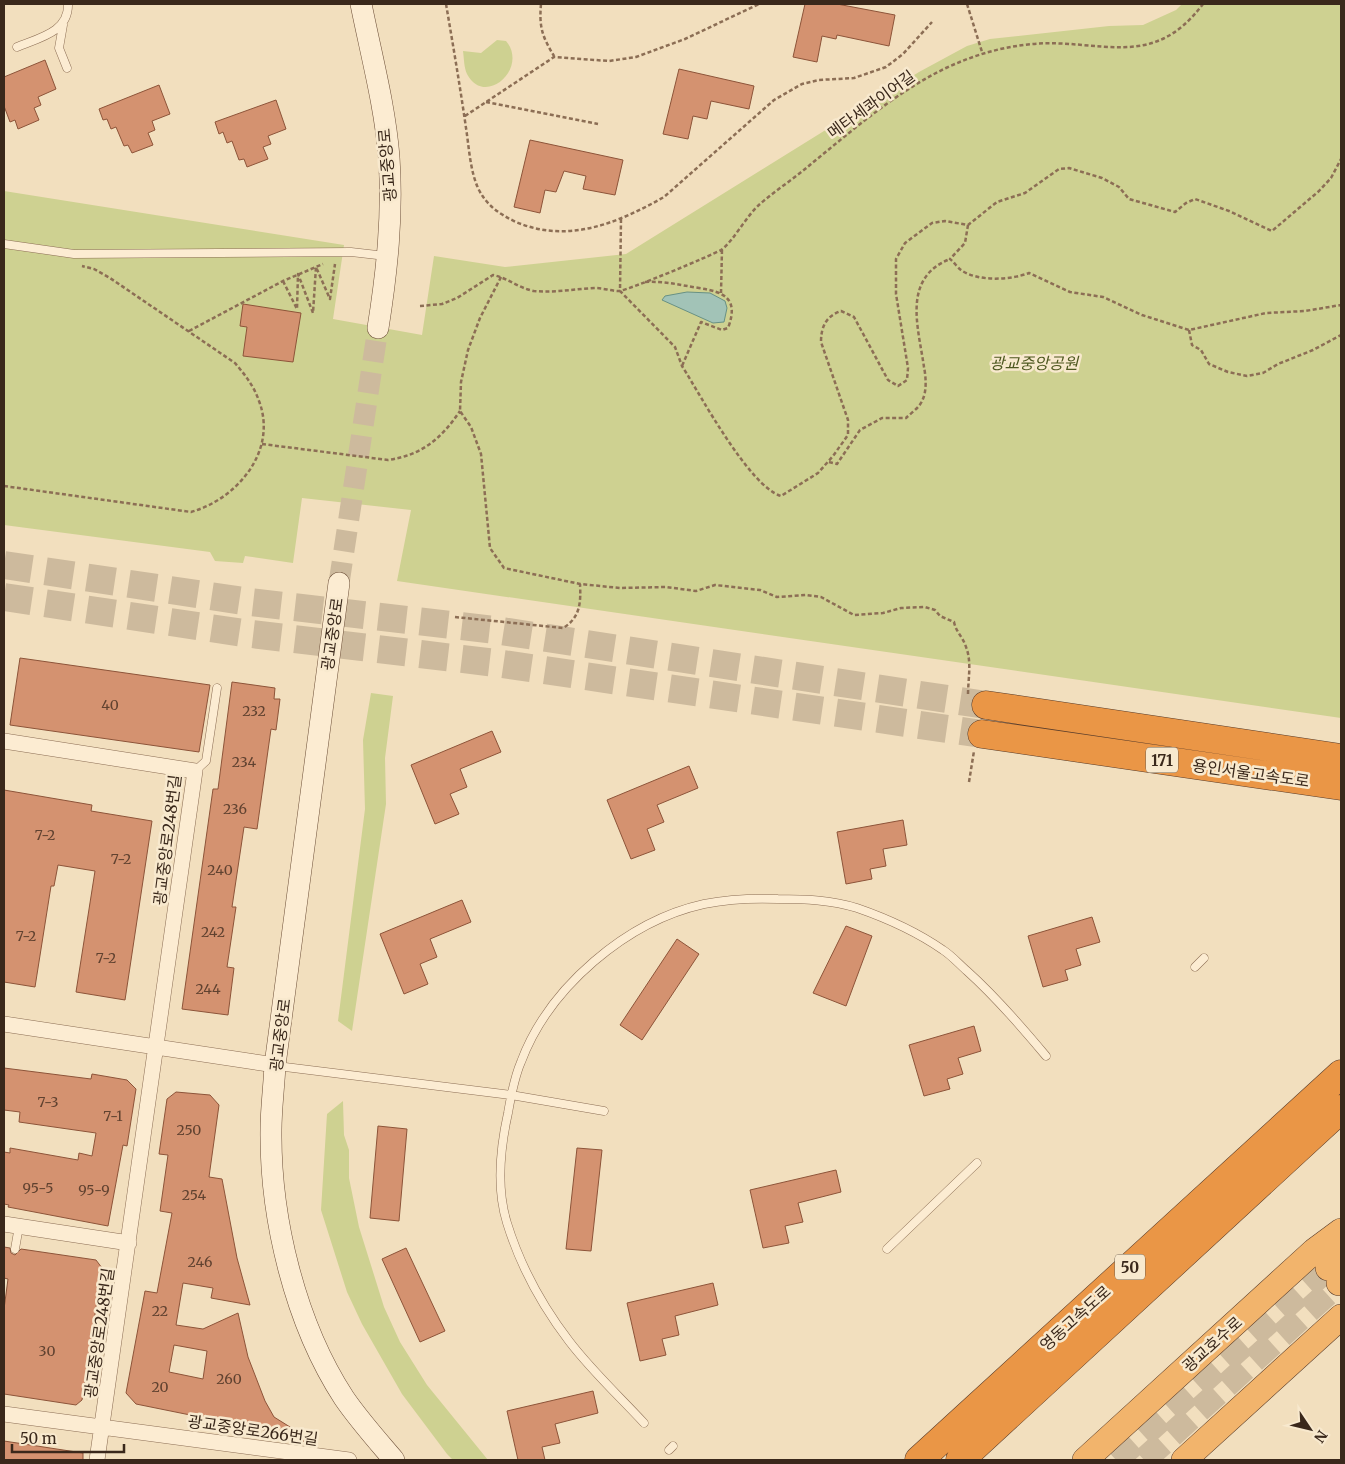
<svg xmlns="http://www.w3.org/2000/svg" width="1345" height="1464" font-family="Merriweather,'Noto Sans KR',serif">
	<style>
		.green { fill: #ced191 }
		.water { fill: #a2c3b7; stroke: #689184 }
		.building { fill: #d49270; stroke: #8d5439; fill-rule: evenodd }
		.lines { fill: none; stroke-linecap: round; stroke-linejoin: round }
		.secondary-tunnel { stroke: #cdba9d; stroke-width: 21; stroke-dasharray: 21 11; stroke-linecap: butt }
		.trunk-tunnel { stroke: #cdba9d; stroke-width: 25; stroke-dasharray: 25 12; stroke-linecap: butt }
		.motorway-tunnel { stroke: #cdba9d; stroke-width: 28; stroke-dasharray: 28 14; stroke-linecap: butt }
		.service-casing { stroke: #8c6e55; stroke-width: 9 }
		.minor-casing { stroke: #8c6e55; stroke-width: 16 }
		.secondary-casing { stroke: #6d4f38; stroke-width: 22 }
		.trunk-casing { stroke: #593c2a; stroke-width: 26 }
		.motorway-casing { stroke: #593c2a; stroke-width: 29 }
		.path { stroke: #8c6e55; stroke-width: 2.5; stroke-dasharray: 4 2.5; stroke-linecap: butt }
		.service { stroke: #fcecd2; stroke-width: 8 }
		.minor { stroke: #fcecd2; stroke-width: 15 }
		.secondary { stroke: #fcecd2; stroke-width: 21 }
		.trunk { stroke: #f2b46c; stroke-width: 25 }
		.motorway { stroke: #ea9646; stroke-width: 28 }
		.labels { text-anchor: middle; dominant-baseline: central; stroke-width: 5; stroke-linejoin: round; paint-order: stroke }
		.number-label { font-size: 14px; fill: #604230 }
		.shield { fill: #f8e9ce; stroke: #736251; stroke-width: 1 }
		.shield-label { font-size: 15px; font-weight: bold; fill: #3a281b }
		.street-label { font-size: 16px; fill: #3a281b; stroke: #f8e9ce }
		.park-label { font-size: 16px; font-style: italic; fill: #4e5820; stroke: #f8e9ce }
	</style>
	<rect width="100%" height="100%" fill="#f2dfbe"/>
	<path class="green" d="M1182,4H1341V718L397,581L411,510L302,498L293,563L245,556L243,563L215,561L210,552L4,525V191L344,245L333,319L422,335L434,256L505,267L626,254L919,72L967,46L990,39L1109,26L1143,25L1176,10Z
		M497,40L506,41C529,68 485,108 467,74C464,68 464,58 463,51L481,53Z
		M371,693L393,696L385,758L386,804L352,1031L338,1021L365,809L363,740Z
		M343,1101L344,1135L349,1150V1178L359,1227L384,1307L400,1342L427,1385L488,1460H453L447,1454L402,1394L362,1324L347,1292L321,1210L327,1114Z"/>
	<path class="water" d="M687,292L710,293L725,301L727,308L724,322L713,323L662,300L665,296Z"/>
	<path class="building" d="M805,4H837L895,15L889,46L837,35L836,39L822,36L817,62L793,57Z
		M45,60L56,89L38,97L41,105L34,108L39,120L18,129L15,120L10,122L4,106V77Z
		M679,69L754,86L749,109L711,101L707,119L693,116L688,139L663,134Z
		M159,85L170,114L152,121L155,130L148,133L153,145L132,153L128,145L124,146L116,127L111,129L107,119L103,120L99,109Z
		M276,100L286,129L268,136L271,144L263,147L268,159L247,167L244,159L239,160L232,141L227,143L223,132L219,134L215,122Z
		M530,140L623,160L615,195L583,189L586,176L564,171L556,192L545,190L540,213L514,207Z
		M243,304L301,313L293,362L243,356L247,327L240,326Z
		M20,658L210,685L199,752L10,725Z
		M232,682L275,688L274,699H280L276,730L271,729L257,829L244,827L232,907H236L227,967L234,968L228,1015L182,1009L213,789H218Z
		M492,731L501,752L460,769L467,787L450,794L459,814L435,824L411,765Z
		M689,766L698,788L657,805L664,822L647,829L655,850L631,859L607,800Z
		M4,790L92,805L91,811L152,821L125,1000L76,992L95,871L58,865L54,886H51L35,987L4,982Z
		M903,820L907,845L883,849L886,866L870,869L872,879L846,884L837,832Z
		M462,900L471,922L430,939L437,957L420,964L428,984L404,994L380,934Z
		M1092,917L1100,942L1076,949L1081,965L1065,970L1068,980L1043,987L1028,936Z
		M846,926L872,936L846,1006L813,993Z
		M677,939L699,954L642,1040L620,1025Z
		M974,1026L981,1051L958,1058L963,1074L947,1079L950,1089L924,1096L909,1045Z
		M4,1068L91,1079L92,1074L127,1080L136,1089L127,1146L123,1145L108,1226L8,1207L9,1205L4,1204V1152L10,1153V1148L78,1160L79,1153L92,1156L96,1133L19,1122L20,1112L4,1110Z
		M176,1092L210,1095L219,1105L209,1177L222,1179L237,1258L250,1305L211,1298L213,1288L183,1283L176,1325L203,1329L238,1313L248,1357L265,1401L274,1417L306,1437L303,1442L274,1432L136,1404L126,1393L145,1291L157,1293L172,1213L160,1211L168,1155L159,1154L167,1099ZM174,1345L207,1351L203,1379L169,1372Z
		M378,1126L407,1129L399,1221L370,1218Z
		M577,1148L602,1150L591,1251L566,1249Z
		M836,1170L841,1192L798,1203L803,1222L785,1226L789,1243L763,1248L750,1190Z
		M4,1247L10,1248L11,1253L15,1255L21,1249L96,1260L102,1268L82,1400L76,1405L4,1394V1309L8,1279L4,1278Z
		M406,1248L445,1331L420,1342L382,1259Z
		M713,1283L718,1305L675,1316L679,1335L662,1339L666,1355L640,1361L627,1303Z
		M593,1391L598,1413L555,1424L560,1443L542,1447L545,1460H518L507,1411Z
		M4,1441L83,1453V1460H4Z"/>
	<g class="lines">
		<path class="secondary-tunnel" d="M339,583L378,328"/>
		<path class="trunk-tunnel" d="M1116,1460L1328,1268
			M1144,1460L1339,1283"/>
		<path class="motorway-tunnel" d="M4,565L250,602L495,630L986,705
			M4,597L243,633L496,663L982,734"/>
		<g class="service-casing">
			<path id="service" d="M63,25L59,48L67,68
				M17,47C39,38 69,32 68,4
				M4,244L74,254L351,252L386,256
				M195,771L206,761L217,688
				M1195,967L1204,958
				M277,1066L511,1095L604,1111
				M15,1249L19,1226
				M887,1249L977,1163
				M644,1423C619,1396 591,1370 569,1341C543,1307 520,1265 507,1223C496,1188 500,1149 508,1113C511,1096 514,1078 521,1062C549,987 627,921 704,904C729,899 753,898 778,899C805,899 831,900 857,908C886,918 917,932 943,950C951,955 959,964 967,971C996,997 1021,1026 1046,1056
				M669,1450L673,1446"/>
		</g>
		<g class="minor-casing">
			<path id="minor" d="M4,741L195,771L97,1460
				M4,1024L275,1065
				M4,1224L129,1243
				M4,1414L349,1460"/>
		</g>
		<g class="secondary-casing">
			<path id="secondary" d="M361,4C371,54 385,106 389,157C393,215 387,271 378,328
				M339,583L275,1065C274,1087 271,1108 271,1130C270,1218 295,1323 344,1398C359,1420 377,1440 394,1460"/>
		</g>
		<g class="trunk-casing">
			<path id="trunk" d="M1328,1268L1341,1255
				M1339,1283L1341,1281
				M1085,1460L1314,1251L1341,1231
				M1184,1460L1341,1317"/>
		</g>
		<g class="motorway-casing">
			<path id="motorway" d="M986,705L1341,758
				M982,734L1341,786
				M919,1460L1341,1074
				M960,1460L1341,1109"/>
		</g>
		<path class="path" d="M446,4C453,45 460,86 466,128C469,147 470,170 478,188C486,205 499,214 516,222C568,244 618,223 664,197L774,100L802,84L819,80L854,78L886,67L903,54L932,22
			M541,4C539,27 542,36 554,56
			M967,4L982,52
			M486,102L598,124
			M465,116L554,57L609,61L636,57L685,39L759,4
			M621,219L620,291L675,347L682,366C701,396 749,486 781,496L818,473L833,456L848,435V420L821,342C821,327 826,316 841,311L854,317L888,380L898,386L907,380L908,368L896,294V259L905,243L932,223L945,221L968,225L997,202L1025,193L1059,169L1069,168L1102,178L1119,187L1129,199L1175,212L1186,203L1195,199L1229,211L1272,231L1319,191L1331,178L1341,159
			M968,225L965,243L950,259C954,262 957,267 961,270C978,282 1011,280 1029,273L1070,292L1103,297L1142,315L1189,330L1266,313L1305,311L1341,305
			M501,277L480,318L468,350L461,382L460,411L471,427L481,454L490,548L504,568L580,584L620,588L666,587L696,591L715,585L760,590L777,597L806,595L821,597L854,615L883,613L901,608L925,607L935,610L940,616L954,622C956,632 963,637 966,647C972,662 968,679 968,695
			M283,281L297,309L298,274L313,313L316,267L330,299L335,264
			M645,282C666,281 679,285 699,288C725,292 739,299 728,328L722,330L701,322L682,366
			M721,293L722,249
			M420,306L442,304L457,298L493,275C508,278 518,288 534,291C555,293 574,289 595,288C603,288 611,291 619,291C629,290 710,256 721,250C733,242 746,216 760,204C776,190 795,178 811,164C854,129 896,92 946,68C974,55 1001,47 1032,44C1100,38 1152,72 1203,4
			M1189,330L1192,345L1201,350L1209,364L1228,372L1247,376L1263,373L1278,364L1313,350L1341,335
			M189,331L283,281L323,264
			M262,444L388,460C422,455 441,439 460,411
			M829,462L837,464L860,430L882,418H906C911,413 919,408 922,401C927,392 926,377 924,367C918,326 902,278 950,259
			M4,486L191,512C237,499 278,451 259,401C254,386 245,375 235,363L110,278L94,269L82,266
			M455,617L563,628C580,618 581,603 580,584
			M969,782L974,751"/>
		<use href="#service" class="service"/>
		<use href="#minor" class="minor"/>
		<use href="#secondary" class="secondary"/>
		<use href="#trunk" class="trunk"/>
		<use href="#motorway" class="motorway"/>
	</g>
	<g class="labels">
		<g class="number-label">
			<text x="110" y="705">40</text>
			<text x="254" y="711">232</text>
			<text x="244" y="762">234</text>
			<text x="235" y="809">236</text>
			<text x="45" y="835">7-2</text>
			<text x="121" y="859">7-2</text>
			<text x="220" y="870">240</text>
			<text x="213" y="932">242</text>
			<text x="26" y="936">7-2</text>
			<text x="106" y="958">7-2</text>
			<text x="208" y="989">244</text>
			<text x="48" y="1102">7-3</text>
			<text x="113" y="1116">7-1</text>
			<text x="189" y="1130">250</text>
			<text x="38" y="1188">95-5</text>
			<text x="94" y="1190">95-9</text>
			<text x="194" y="1195">254</text>
			<text x="200" y="1262">246</text>
			<text x="160" y="1311">22</text>
			<text x="47" y="1351">30</text>
			<text x="229" y="1379">260</text>
			<text x="160" y="1387">20</text>
		</g>
		<g class="shield">
			<rect x="1146" y="747.5" width="32" height="25" rx="4"/>
			<rect x="1115" y="1254.5" width="30" height="25" rx="4"/>
		</g>
		<g class="shield-label">
			<text x="1162" y="760">171</text>
			<text x="1130" y="1267">50</text>
		</g>
		<g class="street-label">
			<text transform="translate(871 104) rotate(-36)">메타세콰이어길</text>
			<text transform="translate(387 165) rotate(-95)">광교중앙로</text>
			<text transform="translate(332 634) rotate(-82)">광교중앙로</text>
			<text transform="translate(1251 773) rotate(8)">용인서울고속도로</text>
			<text transform="translate(167 840) rotate(-83)">광교중앙로248번길</text>
			<text transform="translate(280 1035) rotate(-83)">광교중앙로</text>
			<text transform="translate(1075 1318) rotate(-42)">영동고속도로</text>
			<text transform="translate(99 1333) rotate(-82)">광교중앙로248번길</text>
			<text transform="translate(1212 1344) rotate(-42)">광교호수로</text>
			<text transform="translate(253 1430) rotate(8)">광교중앙로266번길</text>
		</g>
		<g class="park-label">
			<text x="1034" y="363">광교중앙공원</text>
		</g>
	</g>
	<rect width="1345" height="1464" fill="none" stroke="#3a281b" stroke-width="10"/>
	<g transform="translate(1310 1429) rotate(125)" stroke="#f8e9ce" stroke-width="4" paint-order="stroke">
	<path d="M0-4L9 19L0 12L-9 19Z" fill="#3a281b"/>
	<text y="-8" font-size="14" font-weight="bold" text-anchor="middle" fill="#3a281b">N</text>
	</g>
	<path d="M12 1444v8h112v-8" fill="none" stroke="#3a281b" stroke-width="2.5"/>
	<text x="20" y="1444" font-size="15" fill="#3a281b" stroke="#f8e9ce" stroke-width="4" paint-order="stroke">50 m</text>
</svg>
